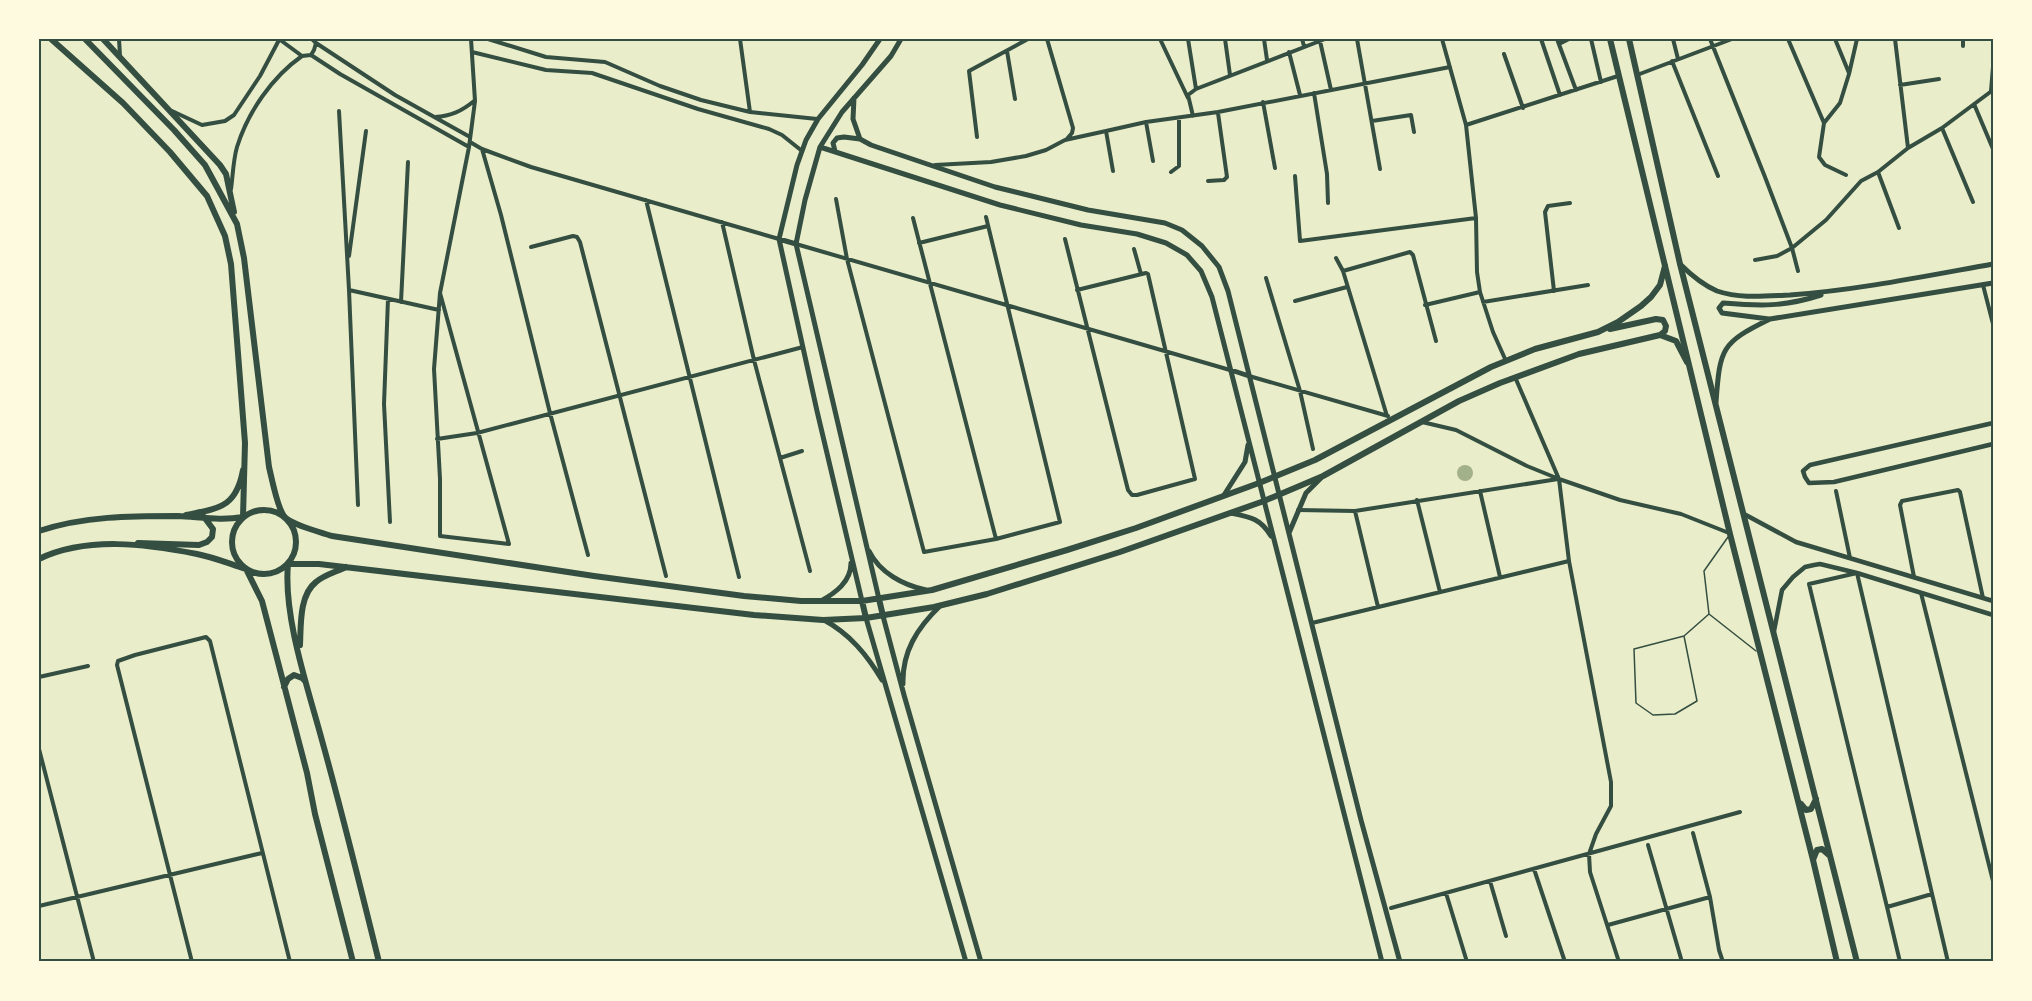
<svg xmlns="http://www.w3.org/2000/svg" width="2032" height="1001" font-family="Overpass,sans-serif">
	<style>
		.water { fill: #a3b18a }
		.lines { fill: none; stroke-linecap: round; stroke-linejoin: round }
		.service { stroke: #344e41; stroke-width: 1.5 }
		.minor { stroke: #344e41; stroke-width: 4 }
		.tertiary { stroke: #344e41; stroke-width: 4.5 }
		.secondary { stroke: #344e41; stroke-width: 5 }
		.primary { stroke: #344e41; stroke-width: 6 }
		.trunk { stroke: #344e41; stroke-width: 6 }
		.neatline { fill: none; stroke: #344e41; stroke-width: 2 }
	</style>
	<rect width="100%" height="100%" fill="#e9edc9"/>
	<path class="water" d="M1457 473a8 8 0 1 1 16 0a8 8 0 1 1-16 0Z"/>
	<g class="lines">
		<path class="service" d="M1728,537L1704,571L1709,614L1756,651
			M1684,636L1697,701L1675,714L1653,715L1636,703L1634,649L1684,636L1709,614"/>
		<path class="minor" d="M119,39L120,56
			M279,39L302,56L311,55L314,50L316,43L312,39
			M488,39L546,57L605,62L660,86L701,100L750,112L817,119
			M740,39L750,112
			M1047,39L1073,128L1072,133L1066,140
			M1160,39L1188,98
			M1188,39L1196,89
			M1225,39L1230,75
			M1264,39L1267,60
			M1302,39L1304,46
			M1357,39L1380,169
			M1442,39L1466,125L1476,218L1477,272L1480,292L1493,332L1506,361
			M1541,39L1560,95
			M1557,39L1576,90
			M1591,39L1601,82
			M1673,39L1678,59
			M1710,39L1765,177L1792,248L1798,271
			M1788,39L1824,123
			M1835,39L1849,73
			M1895,39L1908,148
			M1963,39V46
			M1320,41L1331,90
			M316,43L395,95L470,137
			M1559,44L1569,39
			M1007,51L1015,99
			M472,52L546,70L592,73L698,109L769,129L782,135L802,151
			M1289,52L1300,95
			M1504,54L1523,108
			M311,55L340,74L469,147
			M1672,61L1718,176
			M1637,75L1732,39
			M1900,85L1939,79
			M1991,91L1993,67
			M1314,93L1327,174L1328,203
			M1263,102L1275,168
			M1974,104L1993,149
			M172,111L202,125L225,121L234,115L260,76L279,40
			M339,111L349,290L439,310
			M1193,116L1188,95L1196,89L1325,39
			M435,117C451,116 462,111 474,101
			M1372,121L1411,115L1414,132
			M1146,122L1153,161
			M1466,125L1618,76
			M1942,128L1973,202
			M1106,131L1113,171
			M977,137L969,71L1028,39
			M470,142L482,149L531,167L779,239
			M482,149L501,215L550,413L588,555
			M935,165L991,162L1026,156L1046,150L1065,140L1106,131L1146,122L1218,112L1450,67
			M1171,172L1179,166V118
			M1878,172L1899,228
			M1846,175L1825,165L1819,157L1824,123L1840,103L1849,74L1857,39
			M1295,176L1300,241L1476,218
			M1208,181L1224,180L1227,177L1218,113
			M231,189C233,175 233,161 237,147C248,112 272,77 302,56
			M836,199L847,259L924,552L996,539L1060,522L986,217
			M646,200L739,577
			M913,218L996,539
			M722,222L754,360L810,571
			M1065,239L1128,490L1132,495H1137L1195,479L1148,274L1146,273L1077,290
			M919,243L988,226
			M796,244L1230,370
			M531,247L573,236L577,237L580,242L666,576
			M1134,249L1141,274
			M349,256L366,131
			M1336,258L1343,271L1387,416
			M1755,260L1777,256L1792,248L1826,220L1861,181L1878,172L1908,148L1942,128L1993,90
			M1343,271L1410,252L1413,255L1436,341
			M1266,278L1300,391L1313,449
			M1983,285L1993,324
			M349,290L358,505
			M1554,291L1545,212L1548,206L1570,203
			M440,293L509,544L440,536V479L434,369L440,293L469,147L475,101L471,39
			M388,299L384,404L390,522
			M1295,301L1347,287
			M401,302L408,162
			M1483,302L1588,285
			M1425,305L1480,292
			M1249,376L1388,416
			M1515,377L1559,479L1569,561L1611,782V806L1596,834L1589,854L1590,872L1619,962
			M1422,422L1456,430L1527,466L1559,479L1620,500L1681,514L1729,533
			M437,439L477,433L803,347
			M780,458L802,451
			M1480,491L1500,577
			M1836,491L1850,558
			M1417,500L1440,592
			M1298,510L1355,511L1558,479
			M1355,511L1378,607
			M1914,577L1900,505L1902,501L1958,490L1960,492L1983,598
			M1921,593L1993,881
			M1312,623L1569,561
			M39,677L88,666
			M39,749L94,962
			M1693,833L1710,897L1719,950L1723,962
			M1648,845L1682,962
			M1534,869L1565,962
			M1490,881L1506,936
			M1446,893L1467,962
			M1932,894L1887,907L1809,584L1857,573L1948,962
			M39,906L262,853
			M1887,907L1900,962
			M1391,908L1740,812
			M1608,925L1710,897
			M192,962L117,665L118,661L135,655L206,637L210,641L290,962"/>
		<path class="tertiary" d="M1993,423L1810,465L1803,471L1805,477L1809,483L1834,482L1993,444
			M1744,514L1796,542L1993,601
			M1774,631L1782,590L1793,577L1805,567L1814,565L1820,564L1857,573L1993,615"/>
		<path class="secondary" d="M854,98L853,119L860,139L871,145L995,187L1088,210L1165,223L1182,230L1202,246L1219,267L1228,291L1361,820L1400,962
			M820,147L1000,205L1081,225L1137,234L1166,243L1187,255L1201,271L1212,297L1382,962
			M835,151L833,143L837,138L844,137L860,139
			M779,239L796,244
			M1680,264C1691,275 1703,285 1717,291C1741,299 1765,296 1790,295C1858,290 1926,276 1993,264
			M1769,319L1722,313L1719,308L1723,303C1760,306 1784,307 1821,295
			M1231,370L1249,376
			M1716,402C1720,348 1721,343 1770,319L1993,283
			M1224,495L1245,462L1248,445
			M1230,513C1250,517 1260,518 1271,536
			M1289,533L1306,493L1322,477
			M869,551C880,573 903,585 926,590
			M879,599L796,244L805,200L820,147L842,112L891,56L901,39
			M821,601C835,593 851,582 851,563
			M862,601L817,411L779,239L797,165L806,140L818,119L862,65L880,39
			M883,616L904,695L981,962
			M866,618L966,962
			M824,620C850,634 867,655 882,680
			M903,684C902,652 917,628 940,606"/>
		<path class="primary" d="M85,39L174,130L205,165L237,224L244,258L269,467C272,479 277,507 284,516C291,525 320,532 332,536L594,576L744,596L801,601H862L932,590L1067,550L1136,528L1259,483L1315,460L1491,367L1535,349L1598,332L1618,322L1641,306L1651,297L1660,285L1665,266
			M103,39L220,165L226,174L234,212
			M1610,329L1656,319L1663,320L1666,326L1665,331L1660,335
			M1660,335L1676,341L1687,362
			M232 542a32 32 0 1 1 64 0a32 32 0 1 1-64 0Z
			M186,515C219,508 236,508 243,470
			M39,531C84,516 131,516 178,516C200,517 221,521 243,517L245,443L231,264L225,236L207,196L170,152L123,103L51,39
			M138,543L199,545L207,542L212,537L213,529L204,517
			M39,559C87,536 146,544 197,554C213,557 230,564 246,569L262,601L307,773L315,814L353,962
			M879,599L883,616
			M862,601L866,618
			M300,645C301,626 299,595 316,582C324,575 336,572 346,567
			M284,687L288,679L294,675L302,678L305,681
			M379,962C361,889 343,816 323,744C309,691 283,618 288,564H319L754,615L823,620L866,618L934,607L987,594L1120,552L1264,501L1323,476L1459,401L1500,383L1579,354L1660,335"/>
		<path class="trunk" d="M1610,39L1730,534L1813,860L1837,962
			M1629,39L1680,264L1857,962
			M1801,804L1806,810L1811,809L1816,799
			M1813,860L1817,850L1822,849L1830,856"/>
	</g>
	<rect width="2032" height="1001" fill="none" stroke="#fefae0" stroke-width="81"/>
	<rect x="40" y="40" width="1952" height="920" class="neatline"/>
</svg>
